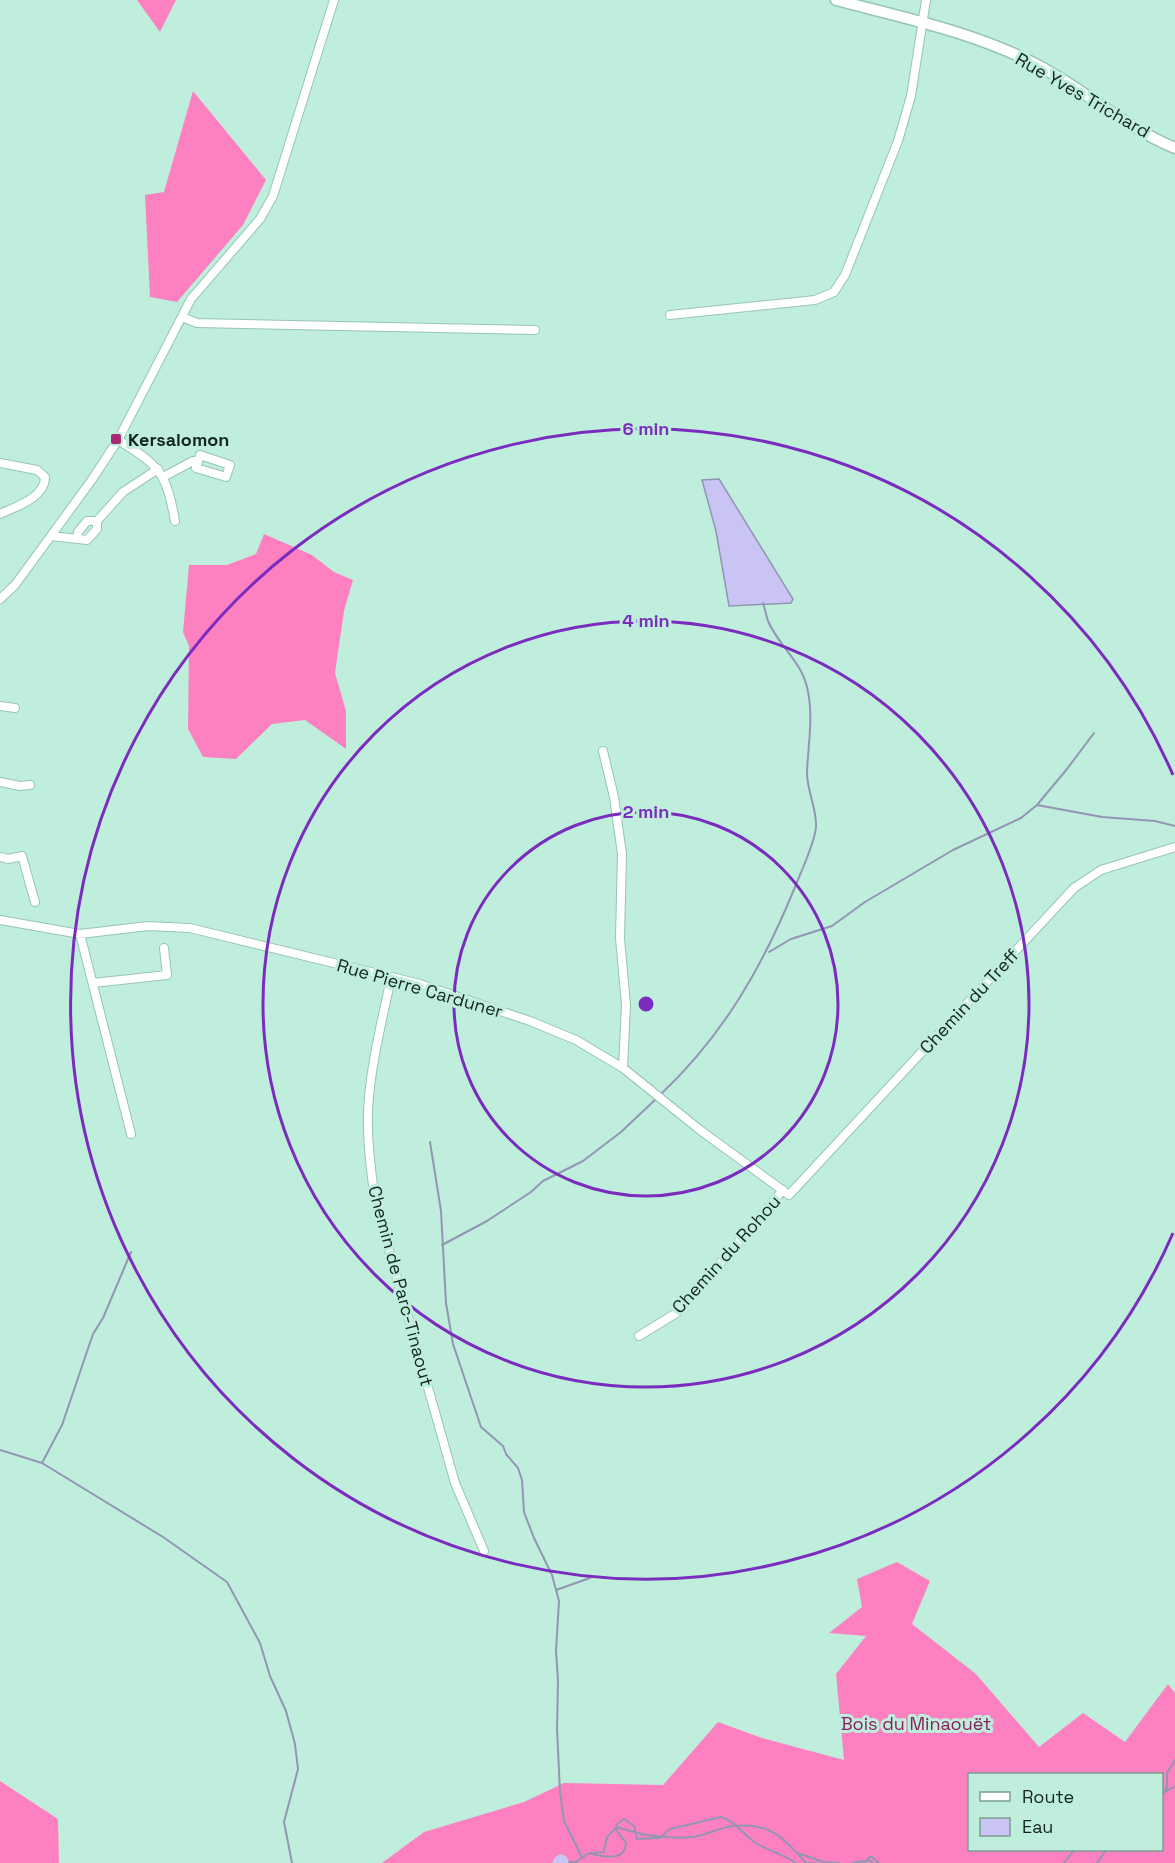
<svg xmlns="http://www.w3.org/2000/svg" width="1175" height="1863" font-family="'Space Grotesk',sans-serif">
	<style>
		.forest { fill: #fd81c1; fill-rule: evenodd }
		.water { fill: #c9c4f4; stroke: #9395b4; stroke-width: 1.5 }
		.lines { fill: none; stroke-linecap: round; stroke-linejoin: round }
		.stream { stroke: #9395b4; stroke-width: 2 }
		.river { stroke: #c9c4f4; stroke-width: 15 }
		.minor-casing { stroke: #97c5b3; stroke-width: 10 }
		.major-casing { stroke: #97c5b3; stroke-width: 13 }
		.minor { stroke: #fff; stroke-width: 8 }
		.major { stroke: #fff; stroke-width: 10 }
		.ring { fill: none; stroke: #7b2cbf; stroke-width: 3 }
		.poi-dot { fill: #ab2975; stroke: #bfeedc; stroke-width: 2 }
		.labels { text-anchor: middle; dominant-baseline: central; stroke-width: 6; stroke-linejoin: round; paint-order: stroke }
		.street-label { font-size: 18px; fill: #14261f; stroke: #bfeedc }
		.poi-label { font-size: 18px; font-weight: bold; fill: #14261f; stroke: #bfeedc; text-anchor: start }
		.park-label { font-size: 18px; fill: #8c1e5e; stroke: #bfeedc }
		.centre { fill: #7b2cbf; stroke: #bfeedc; stroke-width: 3 }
		.ring-label { font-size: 18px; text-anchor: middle; font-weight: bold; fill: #7b2cbf; stroke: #bfeedc; stroke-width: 6; stroke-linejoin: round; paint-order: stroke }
	</style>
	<rect width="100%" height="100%" fill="#bfeedc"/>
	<path class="forest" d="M137,0H176L160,32Z
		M193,91L266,180L243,225L177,302L150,297L145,195L164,192Z
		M264,534L312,555L334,572L353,580L344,611L335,673L346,711V749L305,720L272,724L236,759L203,757L188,729L189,646L183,632L189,565H227L256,554Z
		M897,1562L930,1581L912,1624L976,1674L1039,1747L1083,1713L1125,1742L1168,1684L1175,1693V1863H382L424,1832L524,1802L564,1783L663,1785L718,1722L762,1738L844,1760L836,1674L866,1636L829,1633L862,1607L857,1579ZM970,1774H1162V1850H970Z
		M0,1781L58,1819L59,1863H0Z"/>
	<path class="water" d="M719,479L793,599L791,603L729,606L716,531L702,480Z"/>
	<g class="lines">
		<path class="stream" d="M1037,805L1102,817L1155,821L1175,826
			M769,952L791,939L832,926L865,902L953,850L1021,818L1037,805L1067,769L1094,733
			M660,1095C723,1036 763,966 795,887C801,872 815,842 816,827C817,809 807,791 807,773C808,744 814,716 807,687C801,661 778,645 768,621C766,615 765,609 763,603
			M430,1142L441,1211L446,1303L453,1344L481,1427L503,1446L506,1454L518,1468L522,1480L524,1512L534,1538L552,1575L559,1601L556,1651L558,1681L557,1729L560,1792L564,1821L582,1857
			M442,1245L487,1221L531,1192L543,1181L583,1161L621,1132L656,1099
			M0,1450L42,1463L163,1537L227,1582L260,1643L270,1676L286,1711L295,1744L298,1769L284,1822L292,1863
			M42,1463L62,1425L93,1334L103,1318L131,1252
			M556,1590L590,1578
			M1165,1792L1175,1786
			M1162,1794L1167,1788V1773L1175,1760
			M592,1853L604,1852L607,1837L617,1827C640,1835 667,1839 691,1837C703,1836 715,1830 727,1827C766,1820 782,1835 806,1863
			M797,1853L824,1862L839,1863
			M561,1862H576L589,1853C601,1856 625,1863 626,1843L617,1831L616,1825L624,1819L634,1826L637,1839L660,1838L670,1829L721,1817C736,1821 743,1835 756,1843C769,1851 783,1854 796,1863
			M809,1863H817
			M852,1863L869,1860L873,1863
			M865,1863L869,1857H872L879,1863
			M1064,1863L1074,1850
			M1097,1863L1106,1850"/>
		<path class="river" d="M560,1863L561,1862"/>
		<g class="minor-casing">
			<path id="minor" d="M670,315L815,300L834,292L845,275L898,141L911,96L926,0
				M182,317L197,323L535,330
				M118,440C160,466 166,472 175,521
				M200,455L230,465L226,477L196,468Z
				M0,463L37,470L45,477C45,498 15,507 0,514
				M163,477L193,461L198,462
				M51,536L87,540L97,529V521L123,492L158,469
				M77,539L78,532L87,521H97
				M0,599L15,585L91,481L118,440L191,299L260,219L273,196L334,0
				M0,706L15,708
				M603,751L614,797L622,854L620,938L626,1005L623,1068
				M0,782L20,786L30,785
				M0,857L8,859L22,856L35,902
				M0,920L80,934L148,926L190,928L420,984L530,1021L576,1040L623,1068L700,1130L789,1195L1074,888L1101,870L1175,847
				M80,934L131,1134
				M391,978C382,1021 370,1067 368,1111C367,1141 371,1171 375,1200L455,1483L484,1551
				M93,983L167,975L164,948
				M639,1336L678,1312L783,1190"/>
		</g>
		<g class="major-casing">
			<path id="major" d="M836,0C905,18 978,33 1041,67C1087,92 1127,128 1175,148"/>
		</g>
		<use href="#minor" class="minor"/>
		<use href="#major" class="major"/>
	</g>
	<g class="ring">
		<circle cx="646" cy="1004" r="192"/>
		<circle cx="646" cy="1004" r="383"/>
		<path d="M1173 1233A575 575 0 1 1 1173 775"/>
	</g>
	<rect class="poi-dot" x="110" y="433" width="12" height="12" rx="3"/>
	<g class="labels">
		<g class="street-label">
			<text transform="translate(1083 95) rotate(30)">Rue Yves Trichard</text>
			<text transform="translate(420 988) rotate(16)">Rue Pierre Carduner</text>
			<text transform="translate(969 1001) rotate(-47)">Chemin du Treff</text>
			<text transform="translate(726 1254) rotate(-48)">Chemin du Rohou</text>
			<text transform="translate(401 1286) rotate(75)">Chemin de Parc-Tinaout</text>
		</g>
		<g class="poi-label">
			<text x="128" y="439">Kersalomon</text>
		</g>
		<g class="park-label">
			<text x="916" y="1723">Bois du Minaouët</text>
		</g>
	</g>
	<circle cx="646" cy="1004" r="9" class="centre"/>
	<g class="ring-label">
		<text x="646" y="435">6 min</text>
		<text x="646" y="627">4 min</text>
		<text x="646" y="818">2 min</text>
	</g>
	<rect x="968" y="1773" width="195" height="78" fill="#bfeedc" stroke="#7b9e90" stroke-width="1.5"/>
	<rect x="980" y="1792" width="30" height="9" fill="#ffffff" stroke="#7b9e90" stroke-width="1.5"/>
	<text x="1022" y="1803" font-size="18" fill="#14261f">Route</text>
	<rect x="980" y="1818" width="30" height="18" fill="#c9c4f4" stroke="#7b9e90" stroke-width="1.5"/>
	<text x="1022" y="1833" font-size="18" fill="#14261f">Eau</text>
</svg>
